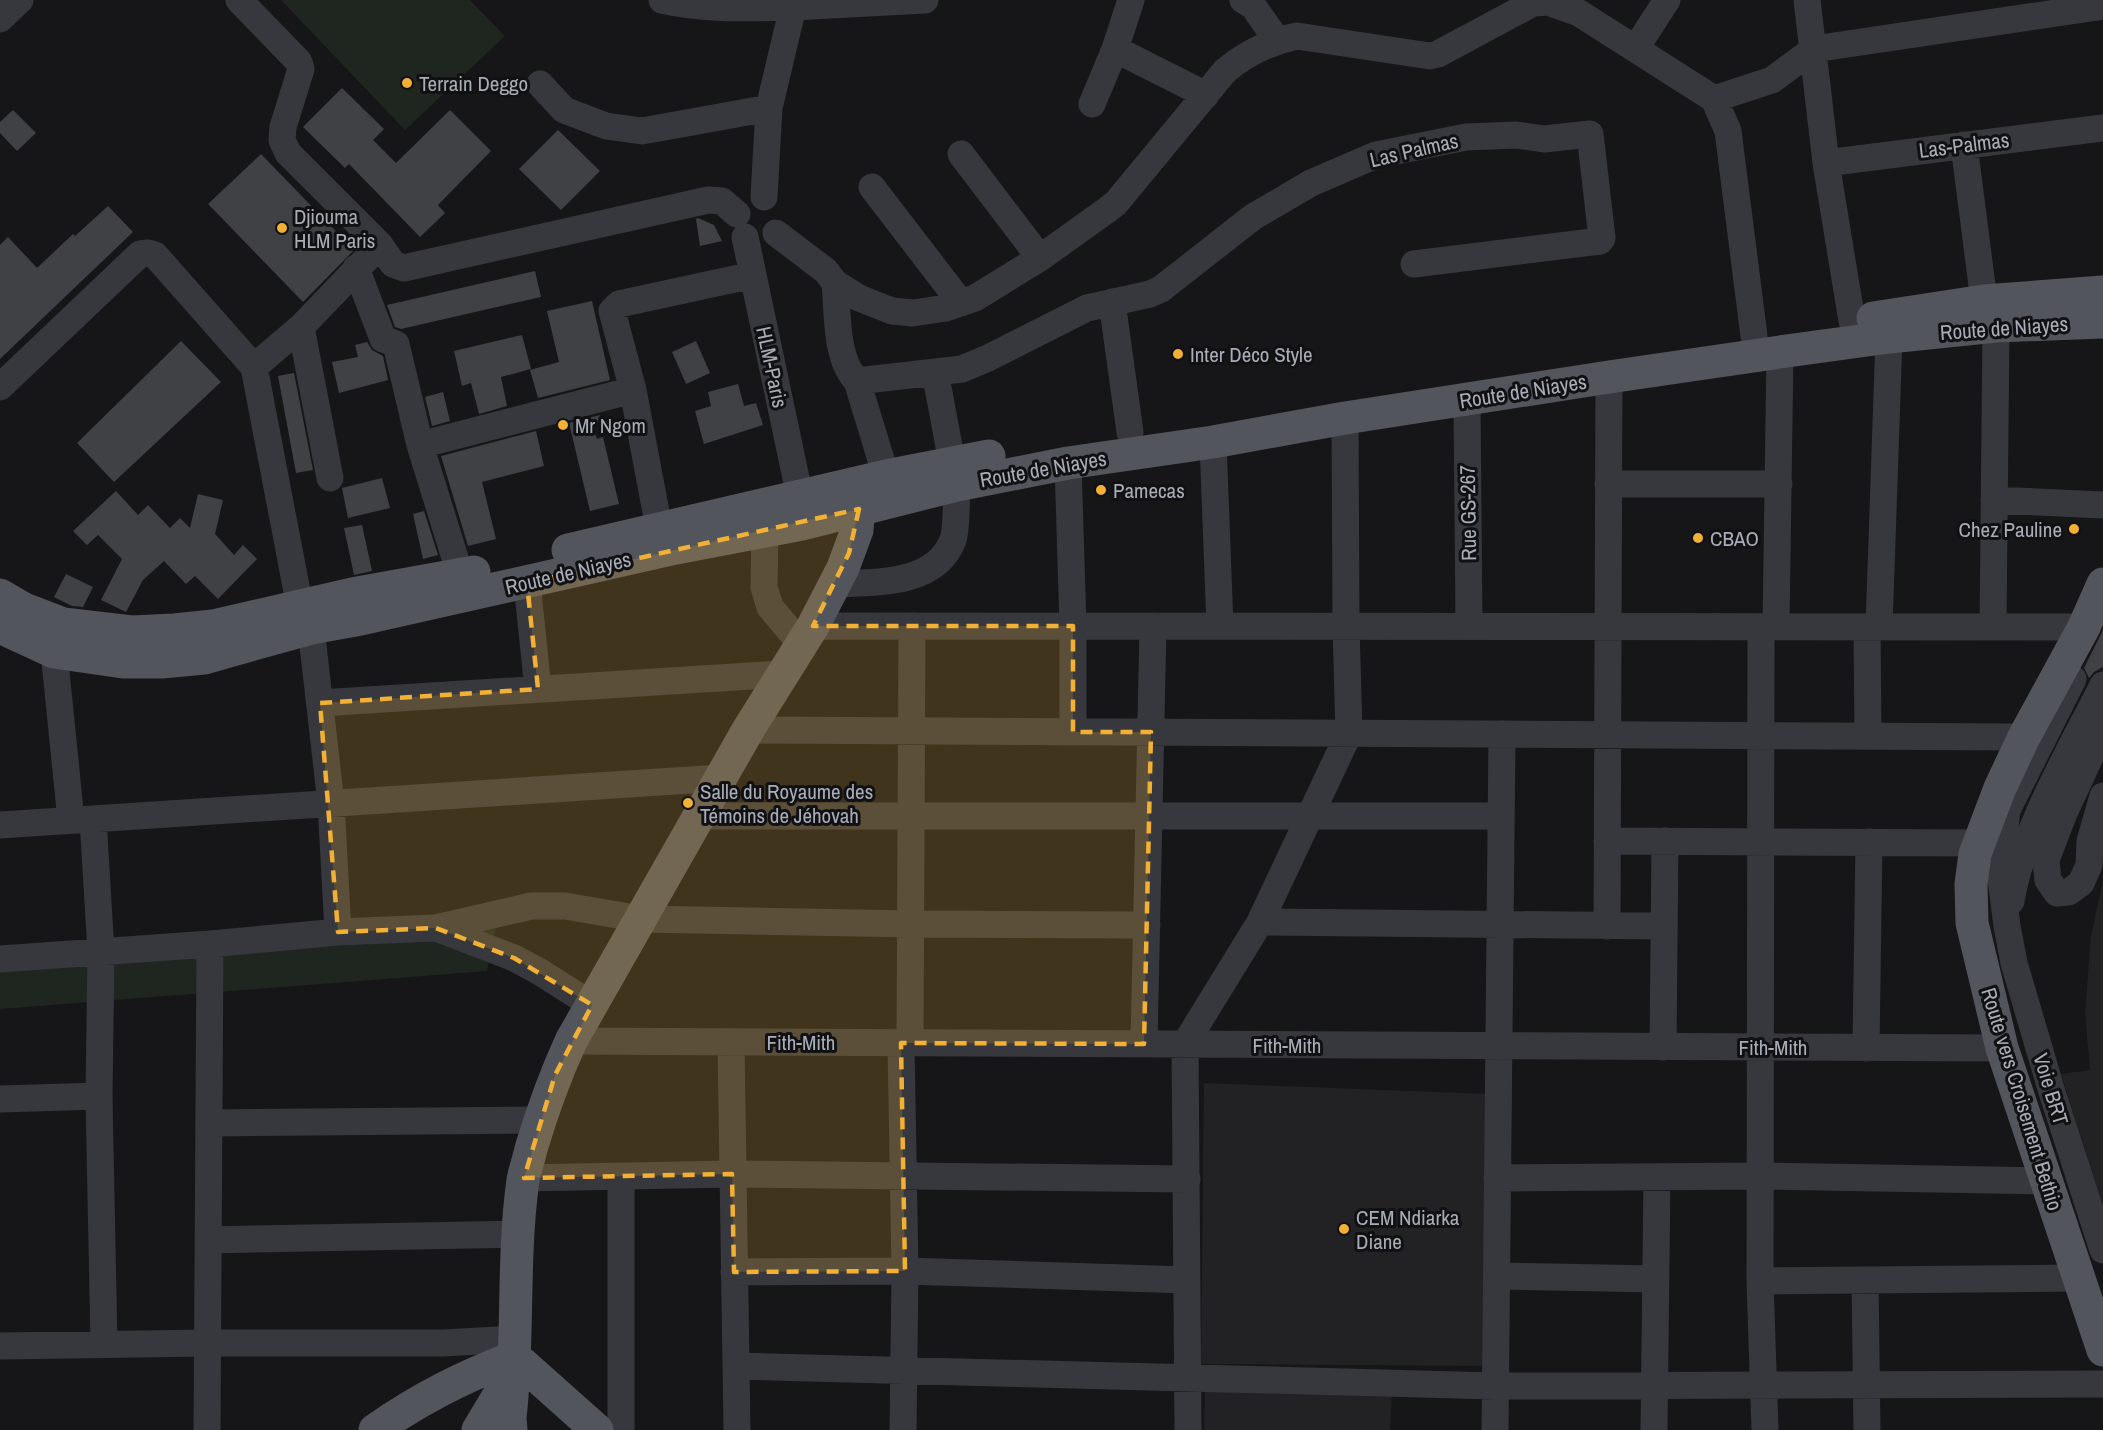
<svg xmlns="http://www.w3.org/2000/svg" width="2103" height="1430" font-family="'Archivo Narrow',sans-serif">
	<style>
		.built { fill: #222225 }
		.green { fill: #1e261f }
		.building { fill: #404145 }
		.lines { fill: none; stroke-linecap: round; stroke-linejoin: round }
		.minor { stroke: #37383d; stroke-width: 27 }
		.major { stroke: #53555c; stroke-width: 33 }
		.marked { fill: #f2b134; fill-opacity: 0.2; stroke: #f2b134; stroke-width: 4.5; stroke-dasharray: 12 8; stroke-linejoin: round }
		.poi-dot { fill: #f2b134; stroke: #111113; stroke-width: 2 }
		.labels { text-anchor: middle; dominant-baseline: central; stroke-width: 6; stroke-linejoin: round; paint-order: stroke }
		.poi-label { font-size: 21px; fill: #a8adb8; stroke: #111113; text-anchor: start }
		.street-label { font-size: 21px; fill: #a8adb8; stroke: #111113 }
	</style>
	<rect width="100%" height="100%" fill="#161618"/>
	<path class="built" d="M2103,880V1206L2061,1074L2090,1070L2085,1013L2091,936Z
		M1204,1083L1486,1094L1487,1366L1201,1364Z
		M1205,1385L1392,1392L1390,1430H1204Z"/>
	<path class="green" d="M281,0H470L505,36L405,130Z
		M498,916L487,971L0,1009V959Z"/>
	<path class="building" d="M342,88L384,129L373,140L396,163L450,110L491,151L438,205L445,213L420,237L349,164L345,168L303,127Z
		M13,110L36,133L17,151L0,133V122Z
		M558,130L600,171L561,210L519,169Z
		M261,154L354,250L303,302L208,204Z
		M108,206L133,232L0,359V245L8,237L37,268L73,234L75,236Z
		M698,218L714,225L722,241L700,246L696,219Z
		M535,271L541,297L401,329L395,327L387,305Z
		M592,301L610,380L538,398L530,370L559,362L547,311Z
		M522,335L531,369L501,377L507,406L479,414L471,383L462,386L454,351Z
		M181,341L221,382L114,482L77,443Z
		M696,341L710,373L686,384L672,352Z
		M367,342L372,350L383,356L388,380L339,393L332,362L358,357L355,345Z
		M294,373L313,470L296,473L278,376Z
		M738,384L744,406L756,403L763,425L704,444L695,411L711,406L708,392Z
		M443,392L450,421L432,426L425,397Z
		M600,415L601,422L592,426L597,439L603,437L619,504L590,511L569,423Z
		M536,431L544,466L482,482L496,539L468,546L441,456Z
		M382,478L390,508L348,518L342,488Z
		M116,491L138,515L148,505L170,528L180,518L190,528L198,494L223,500L215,534L234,555L243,545L257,559L218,599L195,576L186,584L164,561L143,580L126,612L101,600L122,559L98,535L87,545L73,531Z
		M424,511L438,555L423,559L413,514Z
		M362,525L372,571L354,575L344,528Z
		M66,574L93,587L83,607L72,606L54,597Z
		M2103,630V667L2094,672L2089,678L2084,668Z"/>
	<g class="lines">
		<path class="minor" d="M239,0L299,62L301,69L283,127L282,140L288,153L380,245L393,264L404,268L708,200L722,201L737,214
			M662,0C705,10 749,8 793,7
			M1243,0L1253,6L1277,40
			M1807,0L1826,163L1852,321
			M0,19L20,0
			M1636,48L1667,0
			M1115,49L1206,95
			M540,84L564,110L606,126L642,131L769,108
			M1714,99L1772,80L1814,49L2103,6
			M1092,104L1115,49L1131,0
			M1964,145L1984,301
			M961,154L1040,258
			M1826,163L2103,128
			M872,187L961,303
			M764,197L769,108L793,7L925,0
			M776,233L826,271L835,283L859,298L892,311L913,313L946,308L975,298L1040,258L1107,210L1116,203L1225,71C1246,53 1269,42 1297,36L1430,56L1438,54L1533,3L1548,2L1579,13L1714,99L1728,131L1754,336
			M745,237L800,497
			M356,268L383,339L396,344L420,445L460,574
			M835,283C838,313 835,359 857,381L962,369L988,358L1087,308L1150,294L1161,289L1253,217L1311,183L1376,155L1466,137L1516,135L1544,139L1590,134L1602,238L1600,241L1414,264
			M1112,302L1130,432
			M301,327L330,478
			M935,372L952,462
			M857,381L886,476
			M0,387L140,254L148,253L155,255L254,367
			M1467,399L1469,626
			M1213,442L1220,626
			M420,445L633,390
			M1068,463L1073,626V732
			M1608,484H1779
			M1994,500L2103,505
			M659,528L633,390L612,311L619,304L753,275
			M765,532L764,587L770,607L801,644
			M527,583L538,689
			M834,584C875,582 935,586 953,540C957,529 956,498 957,485
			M300,607L254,367L301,327L380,245
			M813,626L2084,627
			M1776,626L1780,352
			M1761,627L1760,1281L1765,1430
			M1867,627L1868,736
			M1879,627L1889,337
			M1993,627L1996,326
			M311,628L331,803L338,932
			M54,652L71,820
			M2073,679L2007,810L2000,871L2007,926L2014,963L2052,1092L2103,1250
			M320,703L782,674
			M2103,729L2064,813L2046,860L2048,880L2057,893L2069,892L2081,883L2089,865L2090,841L2103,796
			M748,730L2024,737
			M699,816C966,814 1234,818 1501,816
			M93,819L101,952L99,1096L104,1344
			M0,825L721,778
			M1607,841L1979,843
			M2011,901C2023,829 2070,751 2103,685
			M1260,922L1664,926
			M1607,926L1609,377
			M436,928L514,958L540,972L592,1005
			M0,959L210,944L338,932L436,928L531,906H565L641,919L911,924L1147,925
			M571,1041L2002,1048
			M731,1042L737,1430
			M901,1043L905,1271L903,1430
			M910,1043L912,626
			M1144,1044L1153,626
			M1663,1047L1665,841
			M1866,1048L1869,842
			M0,1099L99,1096
			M209,1123L539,1120
			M621,1177V1430
			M524,1178L732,1174L1187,1179
			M1497,1178L1760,1176L2046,1181
			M208,1240L517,1234
			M734,1272L905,1271L1187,1280
			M1497,1276L1656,1279
			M1865,1280L1867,1430
			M1760,1281L2078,1278
			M0,1346L208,1343H443L516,1339
			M736,1366L1495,1386L2103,1384
			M207,1430L210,944
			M1188,1430L1185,1044L1260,922L1349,733L1346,626L1345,418
			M1495,1430L1502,734
			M1654,1430L1657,1177"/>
		<path class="major" d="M1873,318L1984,301L2103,292
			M568,550L886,476L989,456
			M2103,584L2084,627L2024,737L2000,788L1975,854L1971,884L1972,923L2002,1048L2103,1350
			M0,595L24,609L63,624L132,632L174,630L213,626L352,594L474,572
			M0,627L54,652L123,662H162L204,658L311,628L361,619L676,548L802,524L957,485L1068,463L1213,442L1345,418L1609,377L1780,352L1889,337L1996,326L2103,322
			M515,1357L597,1430
			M375,1430C421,1398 463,1377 515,1357
			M478,1430L511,1375
			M511,1430L510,1418C519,1339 512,1259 523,1180C525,1169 529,1159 531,1149C542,1112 555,1076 571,1041L748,730L813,626L843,568L857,530L860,490"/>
	</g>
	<path class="marked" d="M859,509L849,553L813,626H1073V732H1151L1144,1044L901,1043L905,1271L734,1272L732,1174L524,1178L555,1075L592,1005L514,958L436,928L338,932L320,703L538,689L527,583Z"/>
	<g class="poi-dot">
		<circle cx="407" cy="83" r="6"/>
		<circle cx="282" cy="228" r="6"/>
		<circle cx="1178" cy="354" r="6"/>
		<circle cx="563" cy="425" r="6"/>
		<circle cx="1101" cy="490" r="6"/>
		<circle cx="2074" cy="529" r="6"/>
		<circle cx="1698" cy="538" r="6"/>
		<circle cx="688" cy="803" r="6"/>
		<circle cx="1344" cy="1229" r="6"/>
	</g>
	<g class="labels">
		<g class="poi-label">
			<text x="419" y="83">Terrain Deggo</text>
			<text x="294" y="216">Djiouma<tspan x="294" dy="24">HLM Paris</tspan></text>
			<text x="1190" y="354">Inter Déco Style</text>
			<text x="575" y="425">Mr Ngom</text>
			<text x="1113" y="490">Pamecas</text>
			<text x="2062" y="529" text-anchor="end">Chez Pauline</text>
			<text x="1710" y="538">CBAO</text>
			<text x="700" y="791">Salle du Royaume des<tspan x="700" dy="24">Témoins de Jéhovah</tspan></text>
			<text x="1356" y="1217">CEM Ndiarka<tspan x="1356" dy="24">Diane</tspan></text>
		</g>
		<g class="street-label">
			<text transform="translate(1964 145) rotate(-7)">Las-Palmas</text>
			<text transform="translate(1414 150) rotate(-13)">Las Palmas</text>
			<text transform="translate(2004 328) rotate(-4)">Route de Niayes</text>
			<text transform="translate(772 367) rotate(78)">HLM-Paris</text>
			<text transform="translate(1523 391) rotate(-9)">Route de Niayes</text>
			<text transform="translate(1043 469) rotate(-10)">Route de Niayes</text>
			<text transform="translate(1468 513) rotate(-91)">Rue GS-267</text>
			<text transform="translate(568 573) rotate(-13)">Route de Niayes</text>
			<text x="801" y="1042">Fith-Mith</text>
			<text x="1287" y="1045">Fith-Mith</text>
			<text x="1773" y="1047">Fith-Mith</text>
			<text transform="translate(2051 1089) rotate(73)">Voie BRT</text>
			<text transform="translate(2022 1099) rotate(73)">Route vers Croisement Bethio</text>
		</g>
	</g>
</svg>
